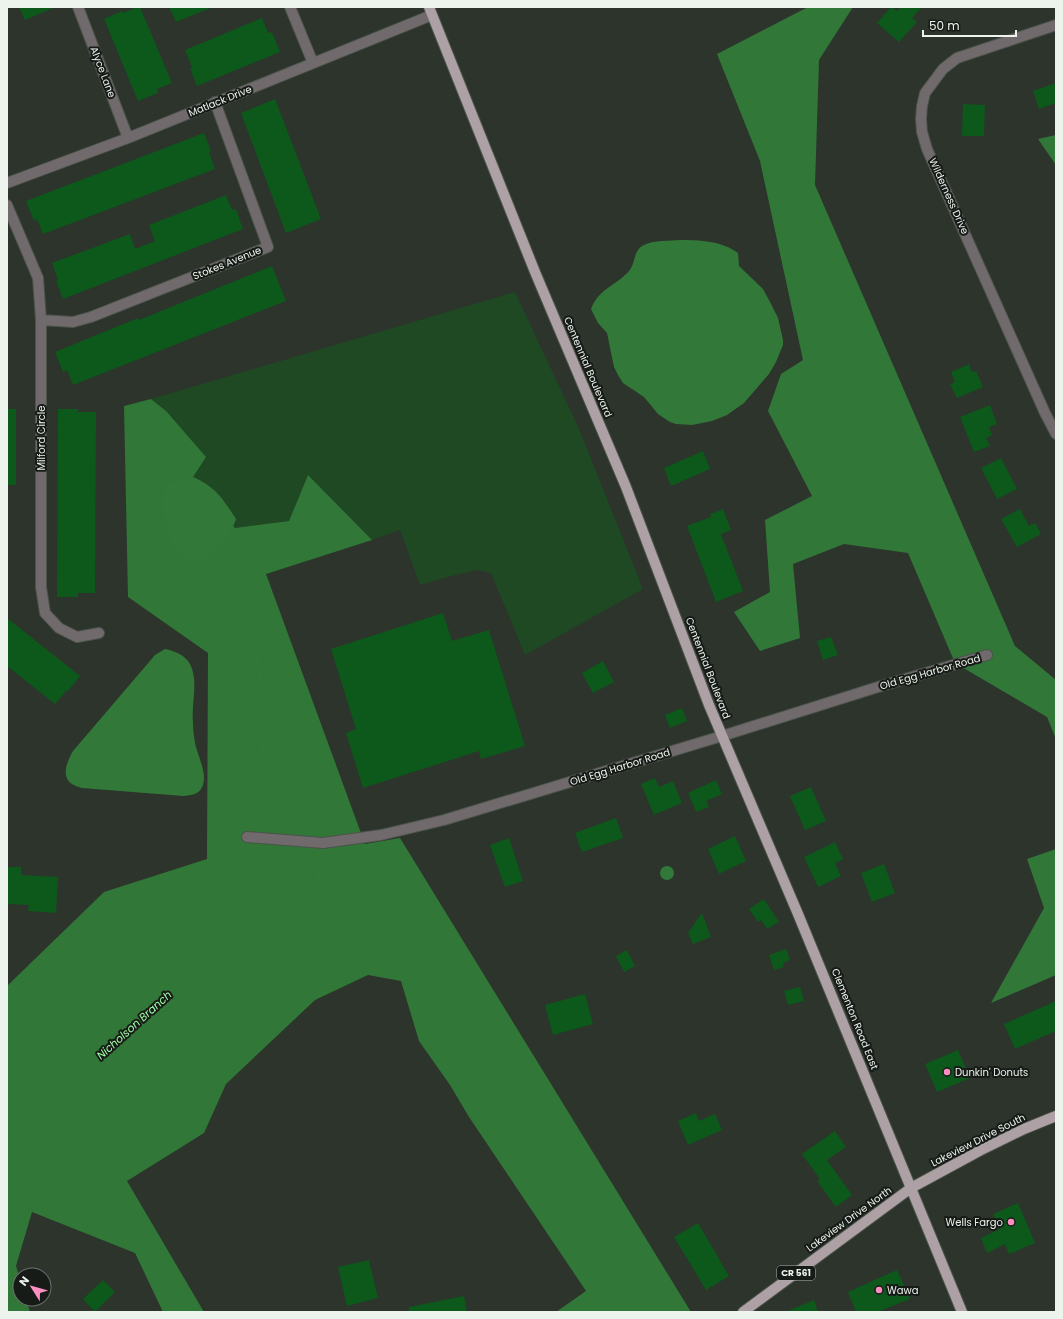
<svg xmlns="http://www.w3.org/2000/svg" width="1063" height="1319" font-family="Poppins,sans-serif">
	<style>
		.green { fill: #1f4923 }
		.forest { fill: #317738 }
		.water { fill: #327839 }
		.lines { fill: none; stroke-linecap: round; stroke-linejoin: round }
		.stream { stroke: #327839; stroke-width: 3.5 }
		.building { fill: #0c591b }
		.minor-casing { stroke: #4b534b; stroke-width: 12 }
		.major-casing { stroke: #4b534b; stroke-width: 12 }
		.minor { stroke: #706a6c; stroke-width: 10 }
		.major { stroke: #ada1a6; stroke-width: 10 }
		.poi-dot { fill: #fd8ec1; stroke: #171b17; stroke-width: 1.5 }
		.labels { text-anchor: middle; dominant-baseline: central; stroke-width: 4; stroke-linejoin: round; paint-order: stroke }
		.shield { fill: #171b17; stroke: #adb2ad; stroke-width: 1 }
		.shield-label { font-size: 9px; font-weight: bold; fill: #edf3ed }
		.street-label { font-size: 10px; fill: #edf3ed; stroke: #171b17 }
		.poi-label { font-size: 10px; fill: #edf3ed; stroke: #171b17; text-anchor: start }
		.water-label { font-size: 11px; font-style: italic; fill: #a0fea5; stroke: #171b17 }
	</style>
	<rect width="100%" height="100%" fill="#2c342c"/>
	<path class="green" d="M515,292L580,431L643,589L525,655L491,573L478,570L455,575L420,585L400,530L372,540L308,475L289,521L235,528L193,477L166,411L151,399Z"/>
	<path class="forest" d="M808,7H853L819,60L815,185L1015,646L1056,680V739L1047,717L955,663L908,553L844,544L793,564L800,638L760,651L734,612L770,592L765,520L812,496L768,411L781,374L803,360L760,161L717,54Z
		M1056,135V165L1038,139Z
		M151,399L166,411L206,457L193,477L235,528L289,521L308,475L372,540L266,574L365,844L400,838L691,1312H556L586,1291L469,1117L450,1085L419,1041L401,981L368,975L315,1000L226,1084L204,1133L127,1181L204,1312H163L135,1253L32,1212L16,1266L20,1279V1299H26L30,1312H7V986L104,892L207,859L208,653L128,597L124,406Z
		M1056,849V975L991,1003L1044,908L1027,859Z"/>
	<path class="water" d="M680,240C700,240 722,241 738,253L739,266L763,289L770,302L778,318L783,340V345L776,362L769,374L744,403L727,415L712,421L692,425L676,424L670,422L658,414L644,397L623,383L618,375L614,367L607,333L598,323L591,309C599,288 616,286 629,271C636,263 633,250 644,245C653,240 670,241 680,240Z
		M193,477C216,487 223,499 236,519L231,532L217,549L201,560H187L179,555L171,546L162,503L166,483Z
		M165,649C175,651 185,655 190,664C199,682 191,703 193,722C193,729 194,737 195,743C198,757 207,772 203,785C200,795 191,795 183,796L82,788C79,787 75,786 72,784C60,776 68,760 73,751L155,655Z
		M660 873a7 7 0 1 1 14 0a7 7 0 1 1-14 0Z"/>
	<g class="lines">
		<path class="stream" d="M7,1091L33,1081L88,1073L106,1064L113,1059L142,1028L173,1001L185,993L206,990L223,984L245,961L265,957L269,953L274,937L280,927L293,917L304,897L318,879L321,859L295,806L271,770L264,755L261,737V681L256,654"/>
	</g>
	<path class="building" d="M19,7H55L25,20Z
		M138,7H140L172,83L157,89L158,93L138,101L104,19L122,11L123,13Z
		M169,7H213L176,22Z
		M891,7L897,11L901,7H922L912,18L917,22L899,42L877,23Z
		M262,18L268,33L272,32L280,52L197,86L190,68L192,67L185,50Z
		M1056,83V103L1039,109L1033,91Z
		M275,99L321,219L286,233L241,113Z
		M963,104L985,105L984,136H962Z
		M204,133L211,151L209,152L215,169L43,234L37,219L34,221L26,201Z
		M226,195L232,210L236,209L243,229L63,299L56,281L58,280L52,263L130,234L135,249L155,241L149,225Z
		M272,266L286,301L73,385L67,370L63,372L55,352L138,318L139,320Z
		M969,364L972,372L976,371L983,387L957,398L950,384L955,382L951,372Z
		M990,405L997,424L989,427L992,435L986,438L990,446L974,452L960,417Z
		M7,409H16V485H7Z
		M58,409H78V412H96L95,593H78V597H57Z
		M703,451L710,469L671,486L664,468Z
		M1001,458L1017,489L997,499L981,468Z
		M723,509L731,530L721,534L743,591L716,602L687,526L711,517L710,514Z
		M1020,509L1029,526L1035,523L1041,534L1017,547L1001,519Z
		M443,613L452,641L489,630L525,746L481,759L479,751L363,788L346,733L356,729L331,649Z
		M7,618L80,676L68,691L67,690L55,704L7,666Z
		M831,637L838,655L823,660L817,641Z
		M603,661L614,682L593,693L582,673Z
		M682,708L687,721L670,728L665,715Z
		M655,778L659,787L673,781L682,803L654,815L641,784Z
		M716,780L722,794L706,801L709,807L696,812L688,793Z
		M811,787L826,821L805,830L790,796Z
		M616,818L623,838L582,852L575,833Z
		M735,836L746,861L719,874L708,849Z
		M509,838L523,881L505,887L490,845Z
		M835,842L843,859L835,863L841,876L818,887L804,857Z
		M884,864L895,893L872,902L861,873Z
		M7,867H21V875L58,877L56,913L28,911L29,905L7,904Z
		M764,899L779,922L767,929L761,920L758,922L749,909Z
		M702,913L711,937L693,944L688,933Z
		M786,949L790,960L783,963L784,967L774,970L769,955Z
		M627,950L635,966L624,972L616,956Z
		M800,987L804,1001L788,1005L784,991Z
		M585,994L593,1024L553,1035L545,1005Z
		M1056,1001V1031L1015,1049L1004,1024Z
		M958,1050L970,1078L937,1092L925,1064Z
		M696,1113L699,1121L715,1114L722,1130L688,1145L678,1121Z
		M835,1131L846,1147L827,1160L852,1195L836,1207L817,1181L820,1179L802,1154Z
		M1018,1203L1035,1243L1009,1254L1005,1244L987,1253L981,1238L1000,1229L993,1214Z
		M698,1223L729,1276L706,1290L674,1237Z
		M369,1260L378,1298L347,1306L338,1267Z
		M897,1270L910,1299L877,1312H856L848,1292Z
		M103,1280L115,1292L95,1312L83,1299Z
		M464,1296L467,1312H409V1307Z
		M814,1300L818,1312H785Z"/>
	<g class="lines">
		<g class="minor-casing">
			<path id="minor" d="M78,7L128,138
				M290,7L313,63
				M1056,25L957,58L943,69L925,93L922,106L921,119L922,132L927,149L1045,413L1056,434
				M7,183L128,138L432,15
				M7,205L38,278L41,320V587L45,613L59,628L77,637L99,633
				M41,320L73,322L91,317L268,247L215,102
				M247,837L323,843L381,835L444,820L722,736L878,687L987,655"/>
		</g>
		<g class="major-casing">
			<path id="major" d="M429,7L535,272L626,487L709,705L798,914L962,1312
				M743,1312L911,1188L981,1150L1024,1129L1056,1116"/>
		</g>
		<use href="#minor" class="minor"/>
		<use href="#major" class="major"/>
	</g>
	<g class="poi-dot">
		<circle cx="947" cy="1072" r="4"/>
		<circle cx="1011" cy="1222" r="4"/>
		<circle cx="879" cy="1290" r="4"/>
	</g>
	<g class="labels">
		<rect class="shield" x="777" y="1266" width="38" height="14" rx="3"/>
		<g class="shield-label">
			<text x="796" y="1273">CR 561</text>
		</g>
		<g class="street-label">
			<text transform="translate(103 72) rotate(69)">Alyce Lane</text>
			<text transform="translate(220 101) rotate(-22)">Matlack Drive</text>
			<text transform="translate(949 196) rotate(66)">Wilderness Drive</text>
			<text transform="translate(227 263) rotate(-22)">Stokes Avenue</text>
			<text transform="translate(588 367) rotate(67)">Centennial Boulevard</text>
			<text transform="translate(41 438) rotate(-90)">Milford Circle</text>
			<text transform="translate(708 668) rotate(69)">Centennial Boulevard</text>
			<text transform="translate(930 672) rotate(-16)">Old Egg Harbor Road</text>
			<text transform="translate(620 767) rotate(-17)">Old Egg Harbor Road</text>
			<text transform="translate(855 1019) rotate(68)">Clementon Road East</text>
			<text transform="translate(978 1140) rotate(-27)">Lakeview Drive South</text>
			<text transform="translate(849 1219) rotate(-36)">Lakeview Drive North</text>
		</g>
		<g class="poi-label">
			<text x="955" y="1072">Dunkin' Donuts</text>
			<text x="1003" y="1222" text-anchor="end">Wells Fargo</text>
			<text x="887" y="1290">Wawa</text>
		</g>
		<g class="water-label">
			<text transform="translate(134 1025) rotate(-42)">Nicholson Branch</text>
		</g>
	</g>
	<rect width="1063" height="1319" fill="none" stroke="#edf3ed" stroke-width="16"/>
	<g transform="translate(32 1287) rotate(307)"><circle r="19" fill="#171b17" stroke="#6d716d"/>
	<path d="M0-3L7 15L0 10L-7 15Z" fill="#fd8ec1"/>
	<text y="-6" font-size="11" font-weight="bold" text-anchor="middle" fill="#edf3ed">N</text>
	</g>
	<path d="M923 30v6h93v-6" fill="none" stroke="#edf3ed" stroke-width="2"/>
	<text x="929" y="30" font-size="12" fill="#edf3ed" stroke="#171b17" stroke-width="3" paint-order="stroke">50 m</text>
</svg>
